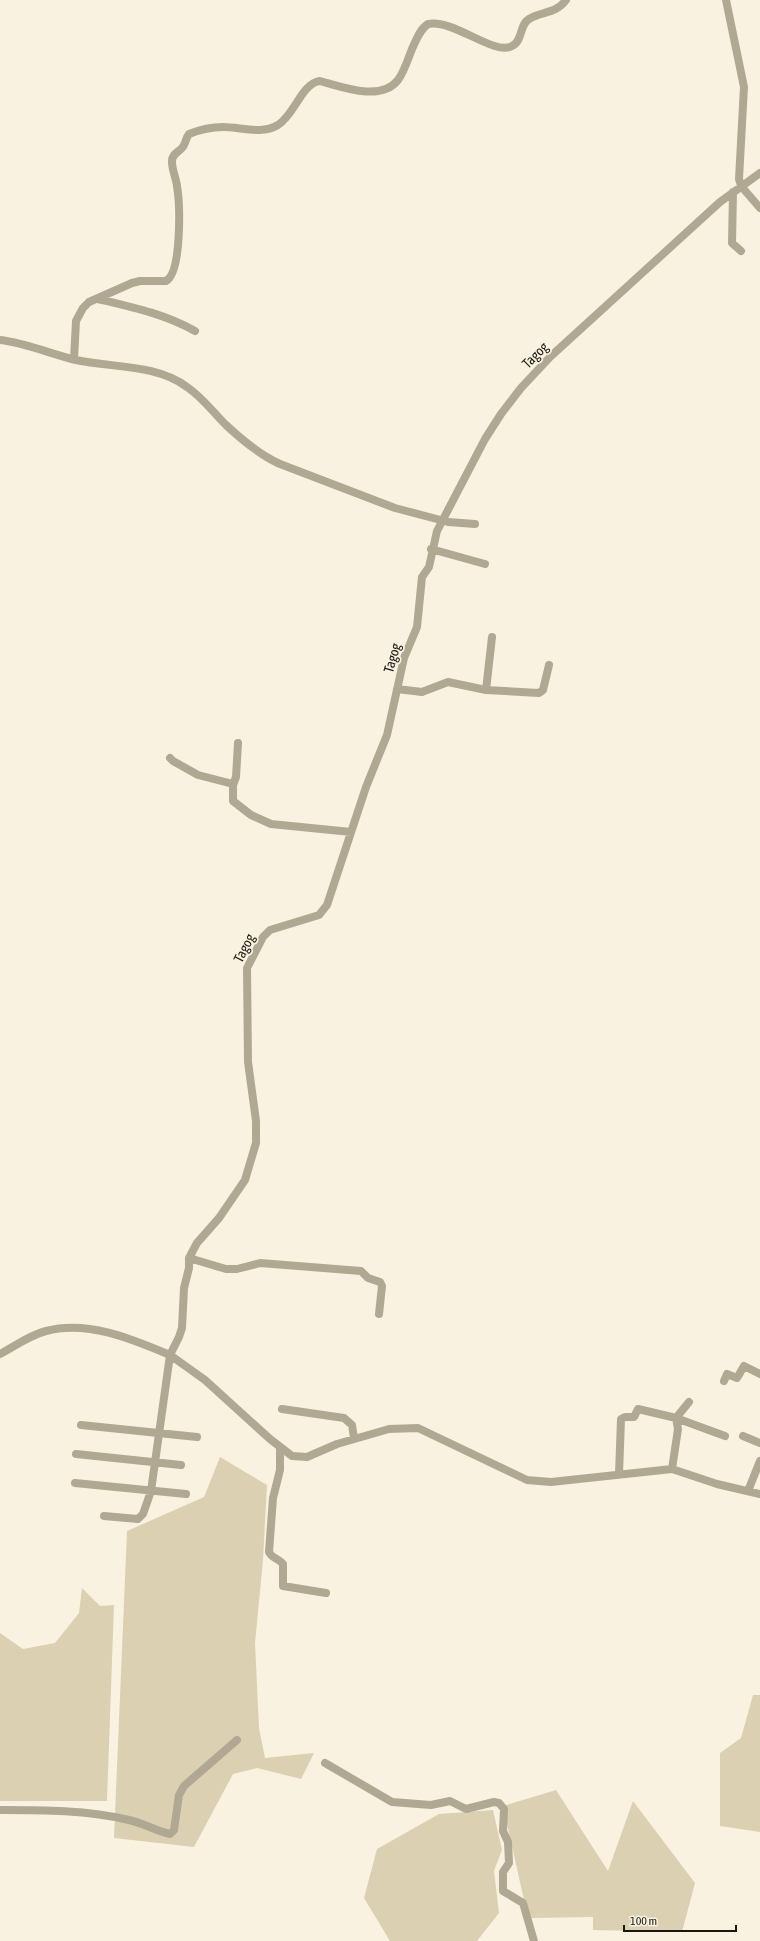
<svg xmlns="http://www.w3.org/2000/svg" width="760" height="1941" font-family="'Asap Condensed',sans-serif">
	<style>
		.green { fill: #dcd0b2 }
		.lines { fill: none; stroke-linecap: round; stroke-linejoin: round }
		.minor { stroke: #b0a893; stroke-width: 8 }
		.labels { text-anchor: middle; dominant-baseline: central; stroke-width: 3.5; stroke-linejoin: round; paint-order: stroke }
		.street-label { font-size: 14px; fill: #18160f; stroke: #faf2e0 }
	</style>
	<rect width="100%" height="100%" fill="#faf2e0"/>
	<path class="green" d="M220,1457L267,1485L263,1560L255,1643L259,1728L265,1758L314,1753L301,1779L257,1768L233,1774L194,1847L114,1838L127,1531L204,1497Z
		M82,1588L100,1606L114,1605L107,1801H0V1633L23,1649L55,1643L79,1613Z
		M753,1695H760V1832L720,1826V1753L741,1738Z
		M556,1790L608,1871L633,1801L695,1883L682,1932L593,1930V1917L528,1918L503,1806Z
		M493,1810L502,1850L494,1871L499,1913L477,1941H390L364,1898L377,1849L439,1814Z"/>
	<g class="lines">
		<path class="minor" d="M726,0L744,87L739,179L741,186L760,208
			M733,192L732,243L741,251
			M98,299C132,307 165,314 195,331
			M0,340C26,343 51,354 76,360C113,368 156,364 187,387C202,397 213,412 226,425C242,440 260,455 280,464L395,508L448,522L475,524
			M74,359L76,321L83,308L89,302L132,283L140,281H166C182,272 180,204 177,186C176,178 172,170 172,162C171,153 181,152 184,145C186,141 186,138 189,134C199,130 212,127 223,127C241,127 261,135 278,125C295,114 302,83 320,81C342,87 381,102 398,80C404,72 408,59 412,49C416,40 420,29 428,24C454,19 494,56 512,46C523,41 519,25 529,19C542,11 556,14 566,0
			M431,549L485,564
			M397,689L422,692L448,682L486,690L539,693L543,690L549,665
			M486,690L492,637
			M170,758L173,761L198,775L233,784V801L251,815L271,824L351,832
			M233,785L236,777L238,743
			M189,1258L226,1269H237L260,1263L361,1271L368,1278L380,1282L382,1286L379,1314
			M0,1354C15,1346 30,1335 46,1331C88,1320 132,1339 170,1355L179,1337L182,1328L184,1288L189,1268V1258L197,1243L219,1218L245,1180L256,1143V1121L248,1062L247,968L263,937L270,930L319,915L327,905L366,787L387,735L404,658L417,627L422,577L429,567L437,531L485,439L501,414L521,388L550,357L720,202L760,173
			M170,1355L205,1380L270,1439L292,1456L307,1457L337,1444L389,1429L418,1428L527,1480L551,1482L672,1469L717,1484L760,1494
			M724,1381L727,1374L737,1378L744,1366L760,1374
			M282,1409L344,1418L352,1425L354,1438
			M81,1425L197,1437
			M743,1436L760,1443
			M280,1447V1470L273,1498L269,1552C272,1559 279,1558 283,1564V1586L326,1593
			M76,1454L181,1465
			M672,1469L678,1429L676,1418L689,1402
			M619,1474L621,1419L625,1417H634L638,1409L676,1418L725,1436
			M75,1483L186,1494
			M748,1491L760,1461
			M104,1516L138,1519L143,1514L151,1491L170,1355
			M325,1763L392,1802L431,1805L450,1801L466,1809L494,1802L499,1803L504,1809L503,1831L508,1842L509,1863L503,1872V1891L523,1903L534,1941
			M0,1810C43,1810 87,1810 129,1820C143,1823 156,1831 170,1834L174,1830L179,1795L184,1786L237,1740"/>
	</g>
	<g class="labels">
		<g class="street-label">
			<text transform="translate(535 355) rotate(-45)">Tagog</text>
			<text transform="translate(392 658) rotate(-74)">Tagog</text>
			<text transform="translate(244 948) rotate(-63)">Tagog</text>
		</g>
	</g>
	<path d="M624 1925v6h112v-6" fill="none" stroke="#18160f" stroke-width="2"/>
	<text x="630" y="1925" font-size="12" fill="#18160f" stroke="#faf2e0" stroke-width="3" paint-order="stroke">100 m</text>
</svg>
